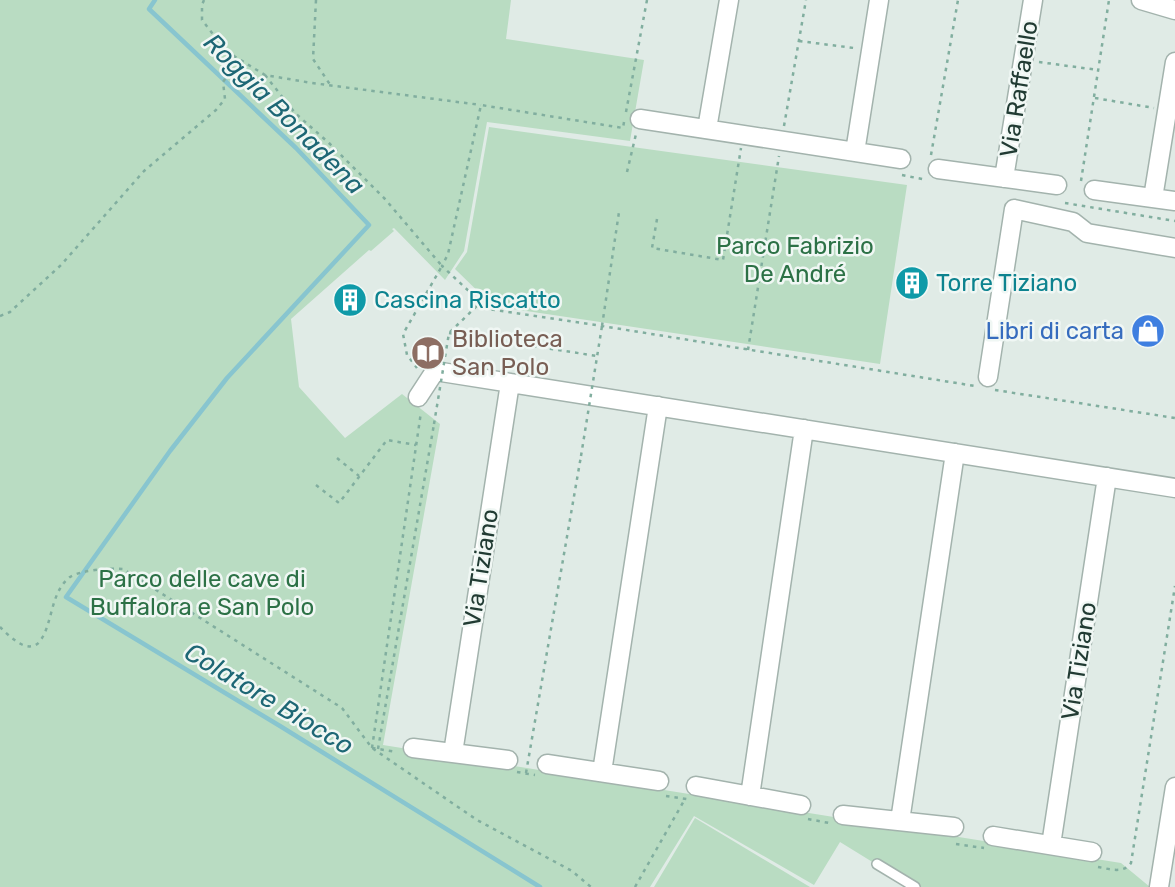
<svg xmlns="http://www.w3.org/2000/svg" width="1175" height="887" font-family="Rubik,sans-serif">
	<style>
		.green { fill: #b9dcc2 }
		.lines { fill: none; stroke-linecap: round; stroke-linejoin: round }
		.stream { stroke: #88c5cf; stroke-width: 4.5 }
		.lane-casing { stroke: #a3b3ad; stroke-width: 12 }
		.street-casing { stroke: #a3b3ad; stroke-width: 21 }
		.path { stroke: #81ae9f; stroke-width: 2.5; stroke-dasharray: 3.5 5; stroke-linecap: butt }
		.lane { stroke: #fff; stroke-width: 9 }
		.street { stroke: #fff; stroke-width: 18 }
		.path-bridge { stroke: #81ae9f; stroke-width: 2.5; stroke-dasharray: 3.5 5; stroke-linecap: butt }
		.labels { text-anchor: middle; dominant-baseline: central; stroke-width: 5; stroke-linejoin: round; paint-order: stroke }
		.street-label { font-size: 24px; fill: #213b33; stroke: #f0f7f4 }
		.park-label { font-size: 24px; fill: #2c7146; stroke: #f0f7f4 }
		.culture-label { font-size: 24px; fill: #0d838f; stroke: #f0f7f4; text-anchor: start }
		.shop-label { font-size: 24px; fill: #366cbe; stroke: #f0f7f4; text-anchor: end }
		.education-label { font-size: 24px; fill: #785e54; stroke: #f0f7f4; text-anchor: start }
		.water-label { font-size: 26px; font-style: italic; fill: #1d6775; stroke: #f0f7f4 }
	</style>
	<rect width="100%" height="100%" fill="#e0ebe6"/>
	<path class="green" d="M0,0H511L506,39L644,60L630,141L487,122L464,251L445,280L394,228L392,229L394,231L371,251L369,250L291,319L299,387L345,438L402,394L440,424L383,745L1121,863L1150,887H913L840,842L814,885L694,816L650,887H0Z
		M489,127L907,185L880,364L493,306L455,269L467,252Z
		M695,818L810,887H654Z"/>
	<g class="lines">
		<path class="stream" d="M155,0L149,9L296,148L369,225L227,378L170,451L66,597L280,726L540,887"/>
		<g class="lane-casing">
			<path id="lane" d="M877,864L915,887"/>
		</g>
		<g class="street-casing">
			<path id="street" d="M1141,0L1175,10
				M640,119L901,159
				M707,129L729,0
				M855,152L879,0
				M938,169L1057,185
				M1004,178L1033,0
				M1094,190L1175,201
				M1153,198L1175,62
				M988,377L1014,209L1073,222L1087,233L1175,248
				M418,397L435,371L1175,488
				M413,748L508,760
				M453,753L510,383
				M547,764L659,781
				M602,772L658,406
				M696,786L801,805
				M750,796L804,429
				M843,815L954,827
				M900,821L955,453
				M993,836L1092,852
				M1051,845L1107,477
				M1159,887L1175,787"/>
		</g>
		<path class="path" d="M204,0L202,5V20L219,42L234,56L265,75L312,83L481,105
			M316,0L313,59L331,86
			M799,41L854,48
			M1039,62L1098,70
			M265,75L295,113L329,143L385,199L442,266L403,334L407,355L417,368
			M1095,98L1154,108
			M626,112L647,0
			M624,122L623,128L481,105L448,254L442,266L488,309L602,326L975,386
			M784,126L806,0
			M931,155L958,0
			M627,172L636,134
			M902,175L927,180
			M1081,181L1109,0
			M1065,203L1175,221
			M657,219L652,248L723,260L741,148
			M0,316L10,312L61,265L144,171L216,110L225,99L223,82L229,73L239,69L234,56
			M602,326L619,212
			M449,333L597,356
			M748,350L779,156
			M995,390L1175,418
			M337,458L359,476
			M316,485L339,503L387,440L416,445
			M0,627C6,633 13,640 21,644C28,648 36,647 40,641C53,624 50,592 70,577C80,570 111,568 123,569L342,708L372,748L477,820L572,871L591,887
			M372,748L397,752
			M372,748L421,412
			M378,749L434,424
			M517,772L535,775
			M526,773L581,456
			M666,796L687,799
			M808,819L829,823
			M956,844L984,848
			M1098,867C1110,869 1123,874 1131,863L1175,586
			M635,887L685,799"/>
		<use href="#lane" class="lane"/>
		<use href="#street" class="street"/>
		<path class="path-bridge" d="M434,424L449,333L481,302
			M581,456L602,326"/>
	</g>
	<defs>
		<g id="building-disc" transform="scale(1.75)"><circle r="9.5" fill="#0f9aa8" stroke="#f0f7f4"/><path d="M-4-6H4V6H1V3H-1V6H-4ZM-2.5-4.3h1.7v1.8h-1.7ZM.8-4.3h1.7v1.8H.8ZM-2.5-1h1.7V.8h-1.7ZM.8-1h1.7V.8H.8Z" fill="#fff"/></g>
		<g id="shop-disc" transform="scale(1.75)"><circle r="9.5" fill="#3f7fe0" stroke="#f0f7f4"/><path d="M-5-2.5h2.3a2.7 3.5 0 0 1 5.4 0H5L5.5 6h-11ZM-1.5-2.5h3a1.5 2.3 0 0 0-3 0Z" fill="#fff"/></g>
		<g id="library-disc" transform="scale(1.75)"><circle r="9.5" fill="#8d6e63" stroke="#f0f7f4"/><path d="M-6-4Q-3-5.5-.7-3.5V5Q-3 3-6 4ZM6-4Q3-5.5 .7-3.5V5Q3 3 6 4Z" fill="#fff"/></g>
	</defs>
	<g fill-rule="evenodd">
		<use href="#building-disc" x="912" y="283"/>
		<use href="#building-disc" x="350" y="300"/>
		<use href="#shop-disc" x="1148" y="331"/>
		<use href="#library-disc" x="428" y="353"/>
	</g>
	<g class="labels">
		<g class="street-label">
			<text transform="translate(1019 89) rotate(-81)">Via Raffaello</text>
			<text transform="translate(481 568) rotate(-81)">Via Tiziano</text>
			<text transform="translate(1079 661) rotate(-81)">Via Tiziano</text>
		</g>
		<g class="park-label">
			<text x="795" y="246">Parco Fabrizio<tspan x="795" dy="28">De André</tspan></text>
			<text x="202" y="579">Parco delle cave di<tspan x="202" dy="28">Buffalora e San Polo</tspan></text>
		</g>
		<g class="culture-label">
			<text x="936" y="283">Torre Tiziano</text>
			<text x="374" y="300">Cascina Riscatto</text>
		</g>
		<g class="shop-label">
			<text x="1124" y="331">Libri di carta</text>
		</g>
		<g class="education-label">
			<text x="452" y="339">Biblioteca<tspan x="452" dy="28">San Polo</tspan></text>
		</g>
		<g class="water-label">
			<text transform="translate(284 114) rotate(45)">Roggia Bonadena</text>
			<text transform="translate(269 699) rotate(31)">Colatore Biocco</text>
		</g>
	</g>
</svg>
